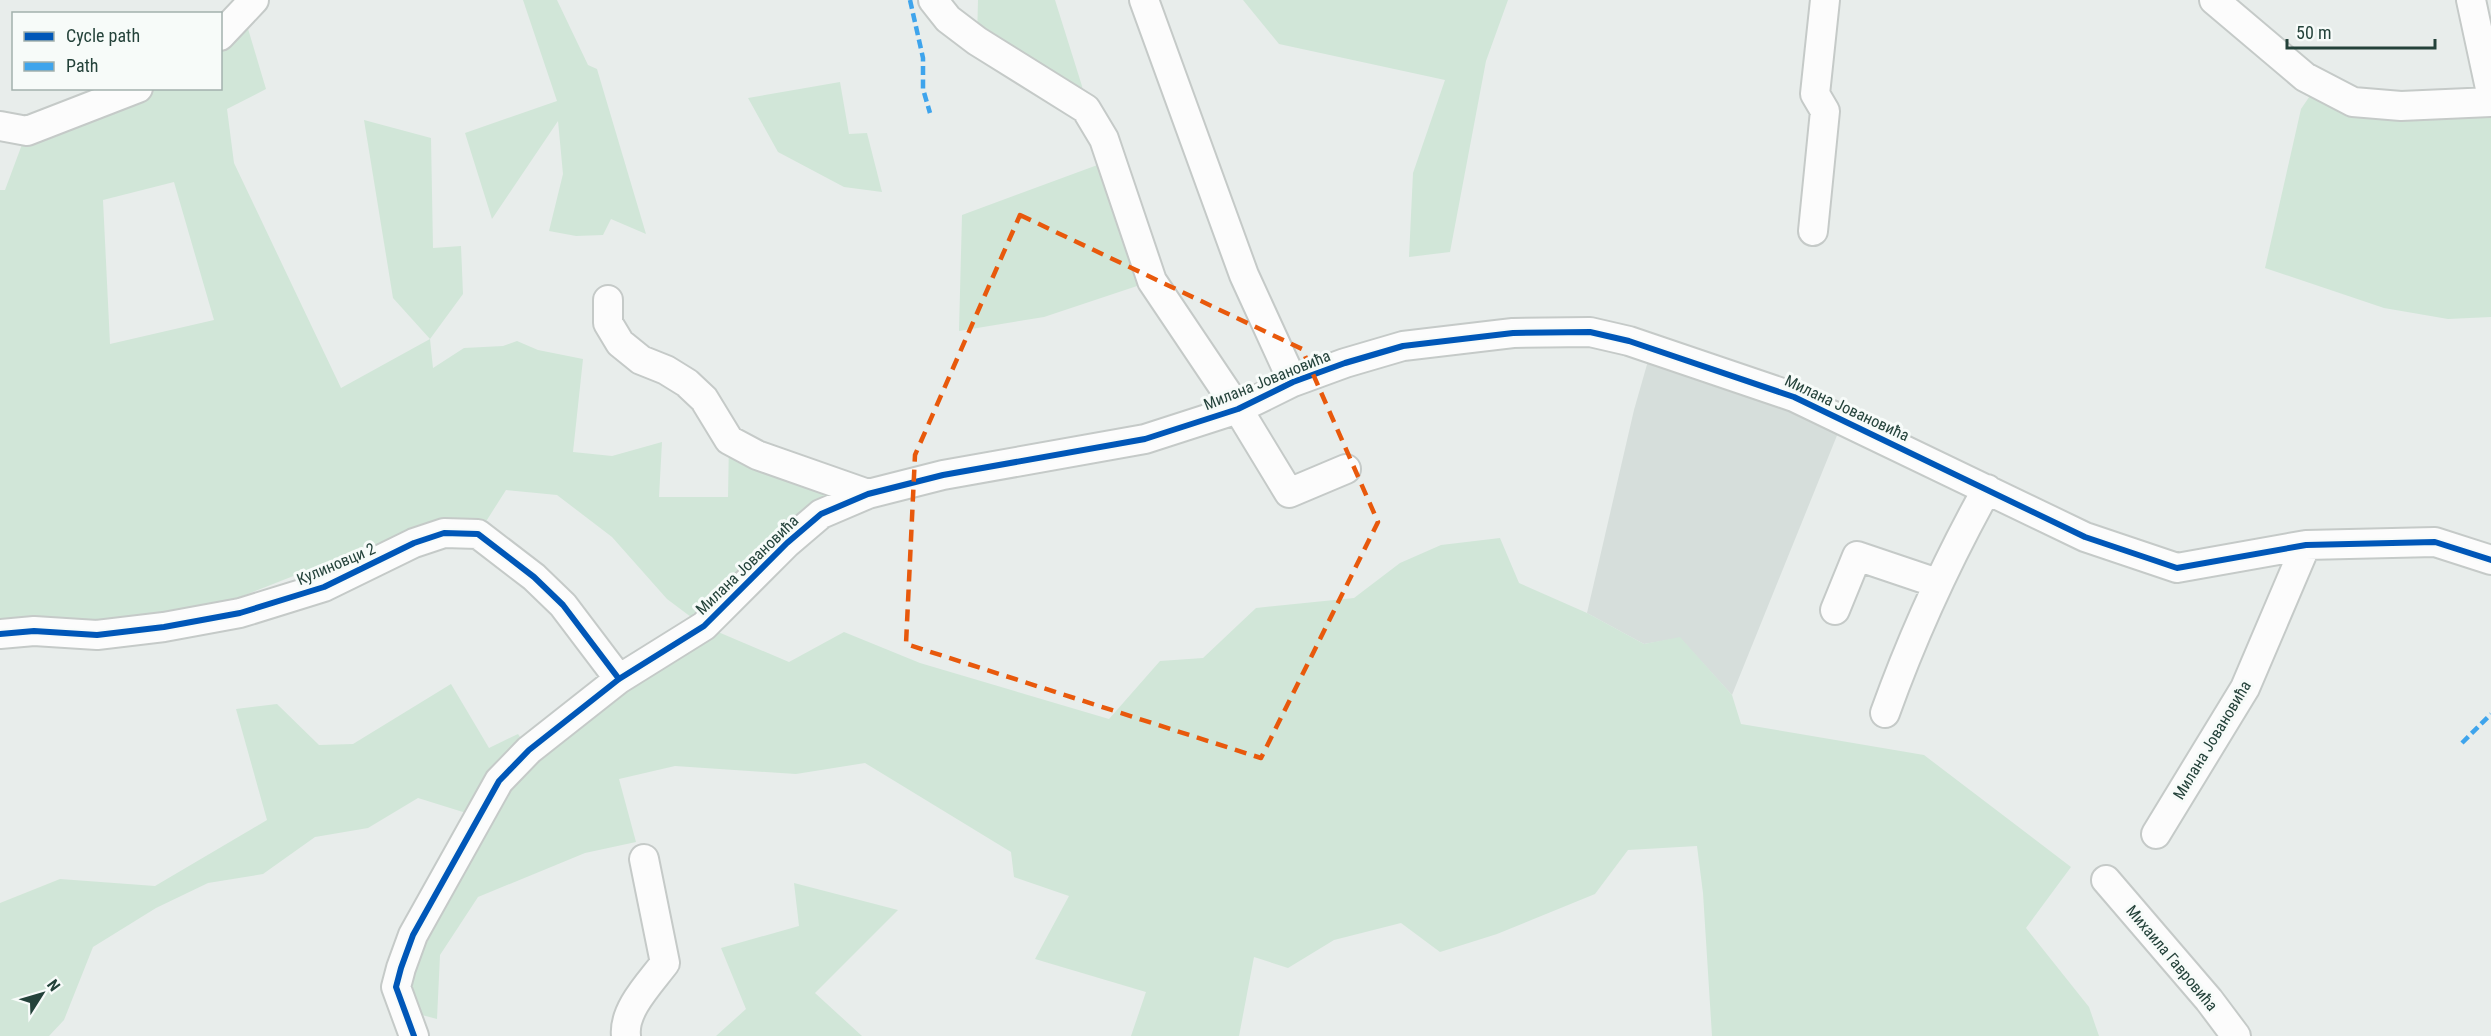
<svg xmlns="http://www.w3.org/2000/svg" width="2491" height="1036" font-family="'Roboto Condensed',sans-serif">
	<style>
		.built { fill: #d6dedb }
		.green { fill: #d1e6d8; fill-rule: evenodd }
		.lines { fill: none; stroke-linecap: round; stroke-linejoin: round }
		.minor-casing { stroke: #c5cac8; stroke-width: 32 }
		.minor { stroke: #fcfcfc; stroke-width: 28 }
		.quiet { stroke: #3ea4ec; stroke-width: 4.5; stroke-dasharray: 9 4.5; stroke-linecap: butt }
		.cycleway-casing { stroke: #f7fbf9; stroke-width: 10 }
		.cycleway { stroke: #0057b8; stroke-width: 6 }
		.marked { fill: none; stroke: #e8590c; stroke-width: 4.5; stroke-dasharray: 12 8; stroke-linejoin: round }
		.labels { text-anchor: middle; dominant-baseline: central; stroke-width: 6; stroke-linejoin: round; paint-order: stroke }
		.street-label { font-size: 16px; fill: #24423a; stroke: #f7fbf9 }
	</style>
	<rect width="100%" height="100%" fill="#e8edeb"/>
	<path class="built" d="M1650,354L1794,412L1838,433L1732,695L1680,638L1644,644L1587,613L1634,410Z"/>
	<path class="green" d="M523,0H557L588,65L597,69L646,234L611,219L603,235L576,236L549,231L563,174L558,121L492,219L465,133L557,101Z
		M978,0H1055L1082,86L1086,109L977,41Z
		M1243,0H1508L1486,61L1450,252L1409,257L1413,173L1445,80L1279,44Z
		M243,12L266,89L227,109L234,163L341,388L430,339L393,298L364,120L431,138L433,248L461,246L463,294L430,339L433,368L464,348L503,346L517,341L538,350L583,359L573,452L612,456L662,442L659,497H728L729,440L855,490L704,626L789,662L844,632L920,663L1109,719L1160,661L1203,658L1256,608L1354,598L1400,563L1441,545L1500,538L1519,583L1587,613L1644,644L1680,637L1732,695L1741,724L1924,755L2071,867L2026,928L2089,1007L2099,1036H1712L1703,893L1697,846L1628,850L1595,894L1497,934L1440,952L1401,923L1334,940L1288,968L1254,957L1239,1036H1131L1146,992L1035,959L1069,896L1014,877L1011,852L865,763L796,774L675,766L619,779L636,842L585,853L478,897L440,955L437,1019L403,1010L396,987L479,817L418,798L368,828L315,837L263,874L208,883L156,908L93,947L64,1020L49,1036H0V903L60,879L155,886L267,820L236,709L277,704L319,745L353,744L451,684L489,748L518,734L529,750L703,626L667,599L612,537L557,495L506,490L478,534L324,587L301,573L164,627L0,634V190H5L27,131L138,89L220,88L221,36ZM174,182L214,320L110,344L103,200Z
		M840,82L849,134L867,133L882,192L844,187L778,152L748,98Z
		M2318,84L2353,102H2491V317L2448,319L2384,308L2265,268L2301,109Z
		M1111,160L1152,281L1044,317L959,331L962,215Z
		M794,883L898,910L815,993L862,1036H716L746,1009L721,948L799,926Z"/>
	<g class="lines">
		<g class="minor-casing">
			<path id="minor" d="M933,0L948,19L977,41L1086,109L1104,139L1152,281L1238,409L1289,493L1346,469
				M1144,0L1244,275L1293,382
				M2214,0L2305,77L2353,102L2401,106L2491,102
				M2471,0L2491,93
				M220,36L254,0
				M0,126L27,131L138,88
				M1813,231L1825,111L1815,94L1825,0
				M608,300V323L620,343L641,360L666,370L687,383L704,399L729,440L757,455L868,494
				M1835,610L1857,556L1937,583
				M0,634L34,631L97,635L164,627L240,613L324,587L414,543L444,533L478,534L534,577L563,605L619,679
				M1885,713C1913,635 1947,561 1987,489
				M2156,834L2245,688L2306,545
				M2106,880L2209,1000L2236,1036
				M414,1036L396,987L401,968L413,935L499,781L529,750L619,679L704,626L787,543L821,514L868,494L943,475L1145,439L1238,409L1293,382L1345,363L1403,346L1513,333L1590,332L1629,341L1794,397L2085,537L2177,568L2306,545L2435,542L2491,560
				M626,1036C623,1010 650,983 665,963L644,859"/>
		</g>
		<use href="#minor" class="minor"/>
		<path class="quiet" d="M910,0L923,58V89L930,113
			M2462,743L2491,714"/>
		<g class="cycleway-casing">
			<path id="cycleway" d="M0,634L34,631L97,635L164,627L240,613L324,587L414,543L444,533L478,534L534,577L563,605L619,679
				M414,1036L396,987L401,968L413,935L499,781L529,750L619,679L704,626L787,543L821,514L868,494L943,475L1145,439L1238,409L1293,382L1345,363L1403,346L1513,333L1590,332L1629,341L1794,397L2085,537L2177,568L2306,545L2435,542L2491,560"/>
		</g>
		<use href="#cycleway" class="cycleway"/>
	</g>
	<path class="marked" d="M1020,215L1302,349L1378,522L1261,758L906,644L915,455Z"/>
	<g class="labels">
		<g class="street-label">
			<text transform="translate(1267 380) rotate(-22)">Милана Јовановића</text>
			<text transform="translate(1847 408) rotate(25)">Милана Јовановића</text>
			<text transform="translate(336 564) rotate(-23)">Кулиновци 2</text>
			<text transform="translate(747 565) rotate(-44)">Милана Јовановића</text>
			<text transform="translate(2212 740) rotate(-59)">Милана Јовановића</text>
			<text transform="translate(2172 958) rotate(50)">Михаила Гавровића</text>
		</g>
	</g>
	<rect x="12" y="12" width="210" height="78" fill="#f7fbf9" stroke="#a3b1ad" stroke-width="1.5"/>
	<rect x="24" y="32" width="30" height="9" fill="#0057b8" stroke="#a3b1ad" stroke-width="1.5"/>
	<text x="66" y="42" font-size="18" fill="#24423a">Cycle path</text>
	<rect x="24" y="62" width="30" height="9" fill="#3ea4ec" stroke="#a3b1ad" stroke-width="1.5"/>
	<text x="66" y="72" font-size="18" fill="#24423a">Path</text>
	<g transform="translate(42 994) rotate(53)" stroke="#f7fbf9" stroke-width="4.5" paint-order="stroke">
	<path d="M0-4.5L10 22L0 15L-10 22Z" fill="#24423a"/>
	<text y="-9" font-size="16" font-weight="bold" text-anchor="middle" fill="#24423a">N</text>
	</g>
	<path d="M2287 39v9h148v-9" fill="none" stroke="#24423a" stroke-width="3"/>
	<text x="2296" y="39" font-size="18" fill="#24423a" stroke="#f7fbf9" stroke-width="4.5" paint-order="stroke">50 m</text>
</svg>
